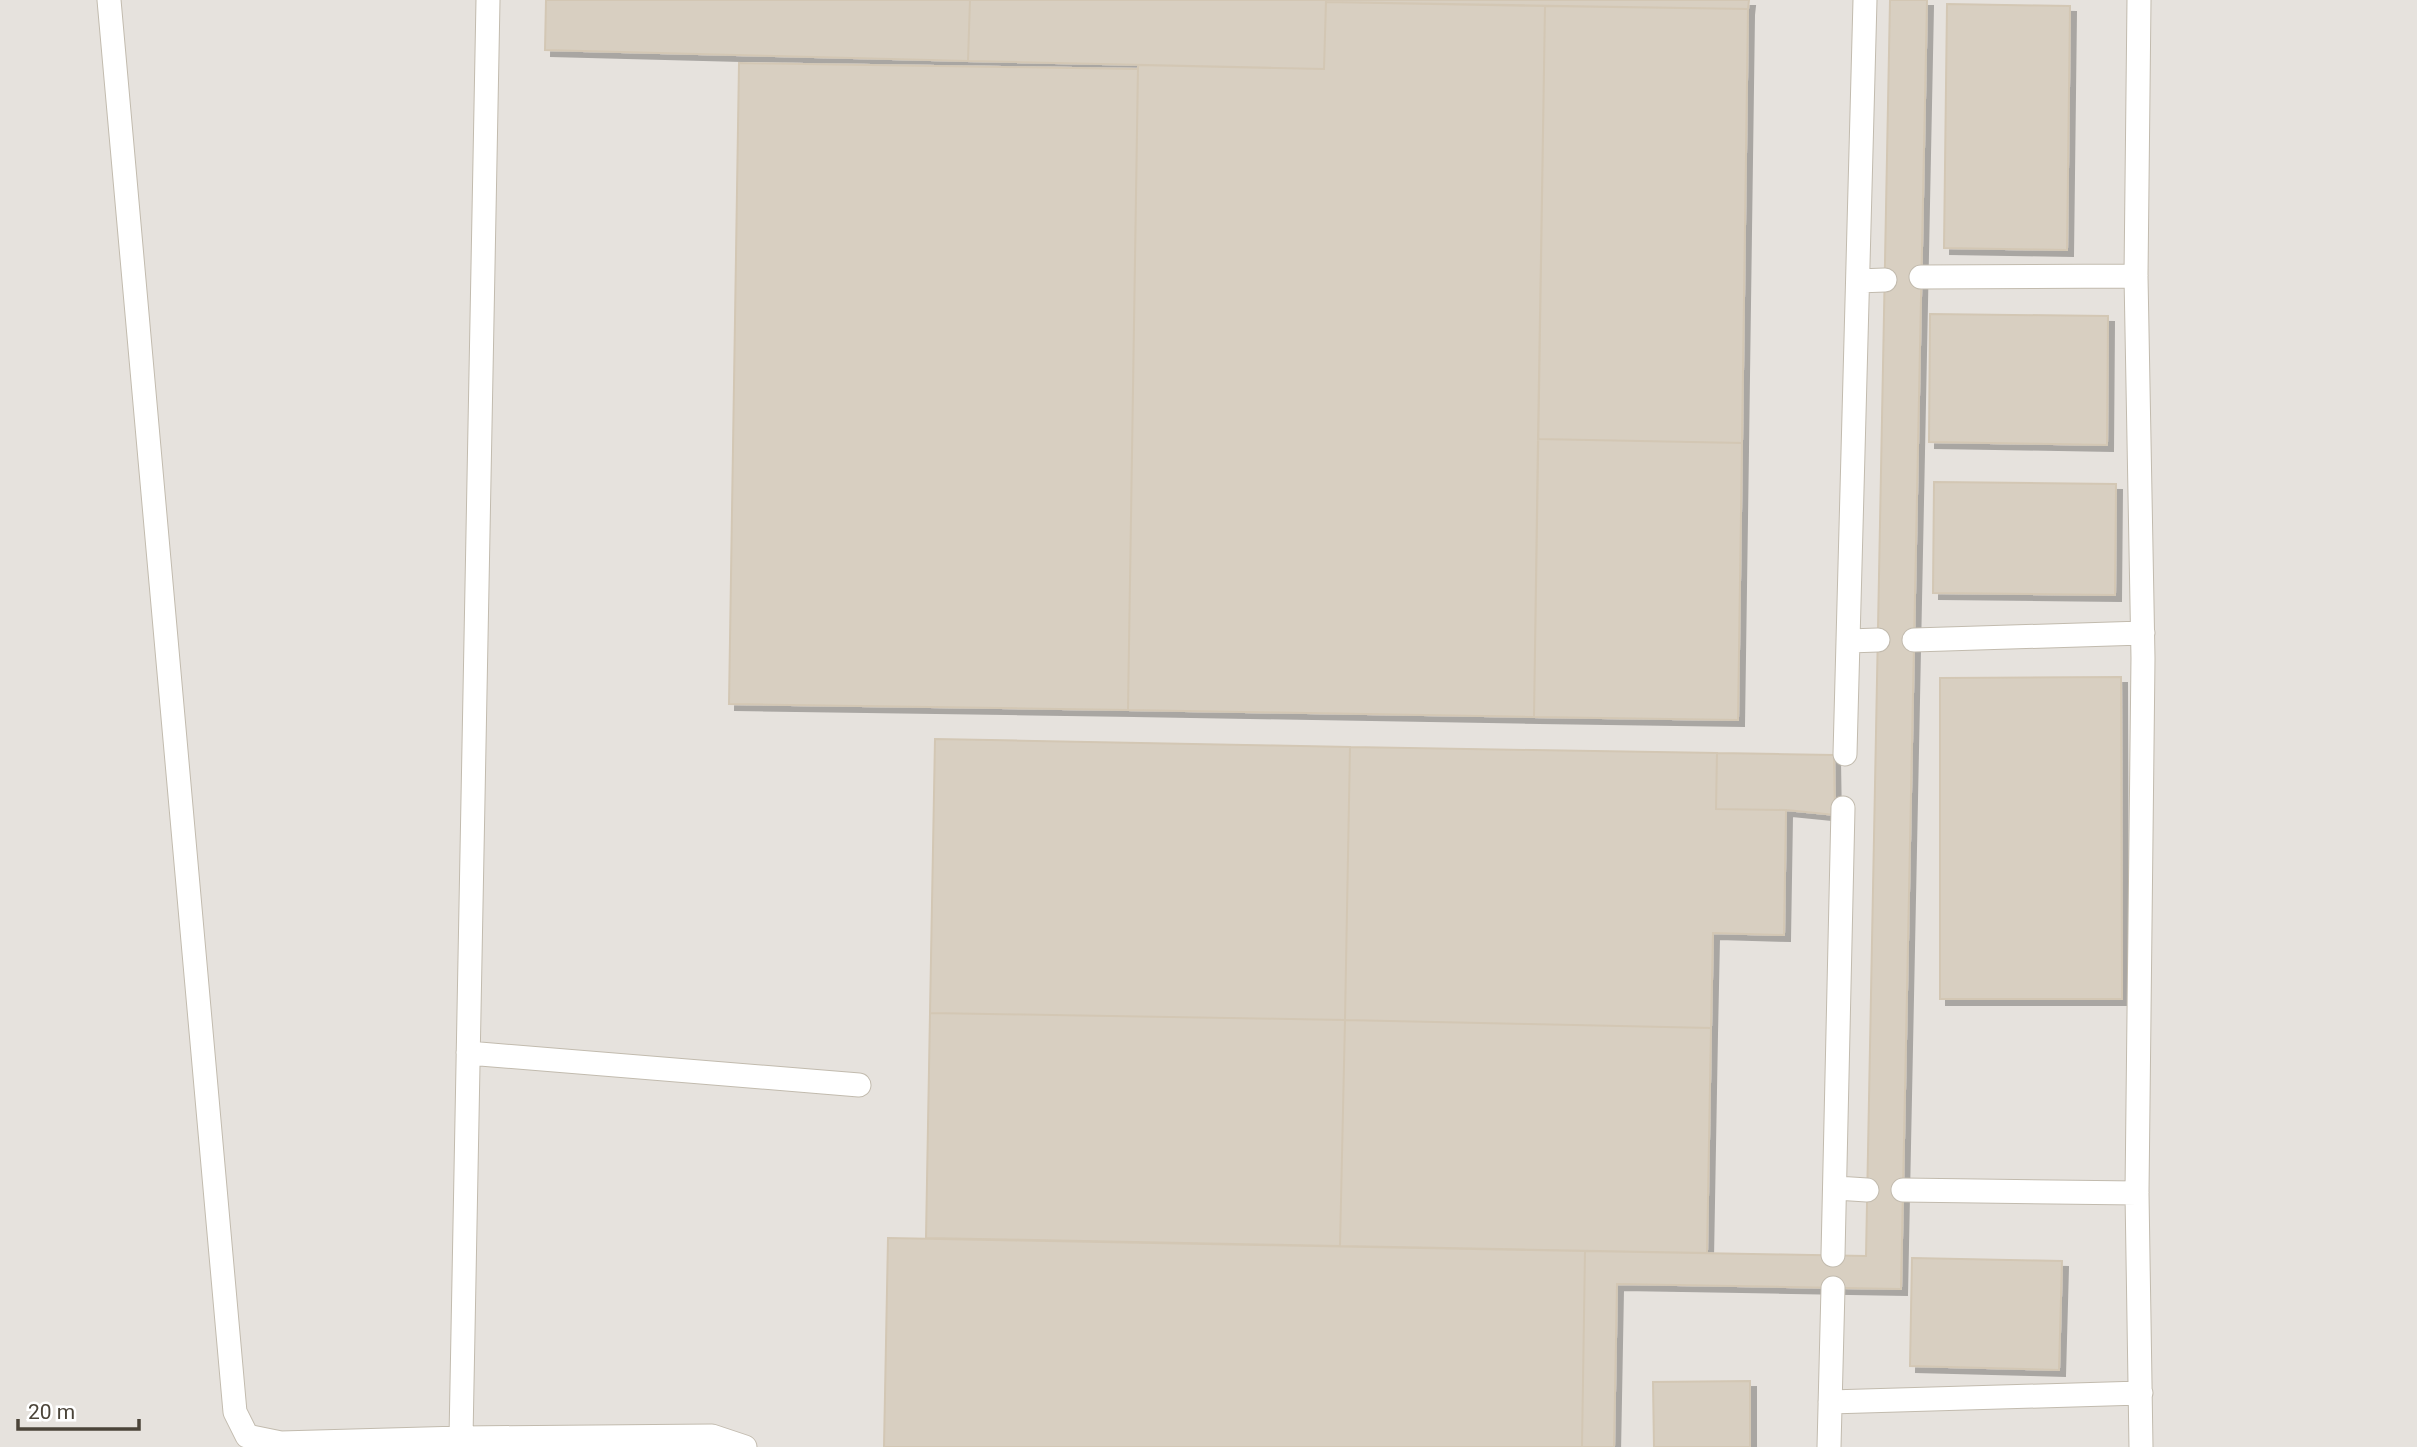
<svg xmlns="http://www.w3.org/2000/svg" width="2417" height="1447" font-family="Roboto,sans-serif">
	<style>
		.industrial { fill: #e6e2dd }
		.building { fill: #d8cfc1; stroke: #d3c7b4; stroke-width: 2; filter: url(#shadow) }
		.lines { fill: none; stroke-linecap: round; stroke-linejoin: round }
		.lane-casing { stroke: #c2bbae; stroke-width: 25 }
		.lane { stroke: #fff; stroke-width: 23 }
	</style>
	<defs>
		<filter id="shadow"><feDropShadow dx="6" dy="6" stdDeviation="0" flood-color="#0004"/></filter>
	</defs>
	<rect width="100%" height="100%" fill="#f6f3ec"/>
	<path class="industrial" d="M0,0H2417V1447H0Z"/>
	<path class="building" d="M546,0H970L968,61L545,50Z
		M970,0H1326L1324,69L968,61Z
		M1326,0H1749L1748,9L1326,2Z
		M1890,0H1927L1901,1289L1617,1284L1614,1447H1582L1585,1251L1866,1256Z
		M1326,2L1545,6L1534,717L1128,710L1138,65L1324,69Z
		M1947,4L2070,6L2067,250L1944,248Z
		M1545,6L1748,9L1742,443L1538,439Z
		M739,63L1138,69L1128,710L729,704Z
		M1930,314L2108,316L2107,445L1929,442Z
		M1538,439L1742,443L1738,720L1534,717Z
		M1934,482L2116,484L2115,595L1933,593Z
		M2121,677L2122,999H1940V678Z
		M935,739L1350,747L1345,1020L930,1013Z
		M1350,747L1717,753L1716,809L1786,810L1784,935L1713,933L1711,1028L1345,1020Z
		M1717,753L1834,755L1835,815L1786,810L1716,809Z
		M930,1013L1345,1020L1340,1246L926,1238Z
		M1345,1020L1711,1028L1707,1253L1340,1246Z
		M888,1238L1585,1251L1582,1447H884Z
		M1912,1258L2062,1261L2059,1370L1910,1366Z
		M1750,1381V1447H1654L1653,1382Z"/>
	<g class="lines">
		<g class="lane-casing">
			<path id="lane" d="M109,0L235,1412L247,1436L281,1443L461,1438L712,1436L745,1447
				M2139,0L2136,276L2143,658L2137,1193L2141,1447
				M1921,277L2136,276
				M1858,281L1885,280
				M1914,640L2143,633
				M1849,641L1878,640
				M1845,754L1865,0
				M468,1053L859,1085
				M1836,1188L1867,1190
				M1903,1190L2137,1193
				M1833,1255L1843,808
				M1830,1402L2141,1393
				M461,1438L488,0
				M1829,1447L1833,1288"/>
		</g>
		<use href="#lane" class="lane"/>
	</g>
	<path d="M18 1419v10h121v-10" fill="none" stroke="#4b4439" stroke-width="3.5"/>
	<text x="28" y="1419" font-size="21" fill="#4b4439" stroke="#ffffff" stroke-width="5" paint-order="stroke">20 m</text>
</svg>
